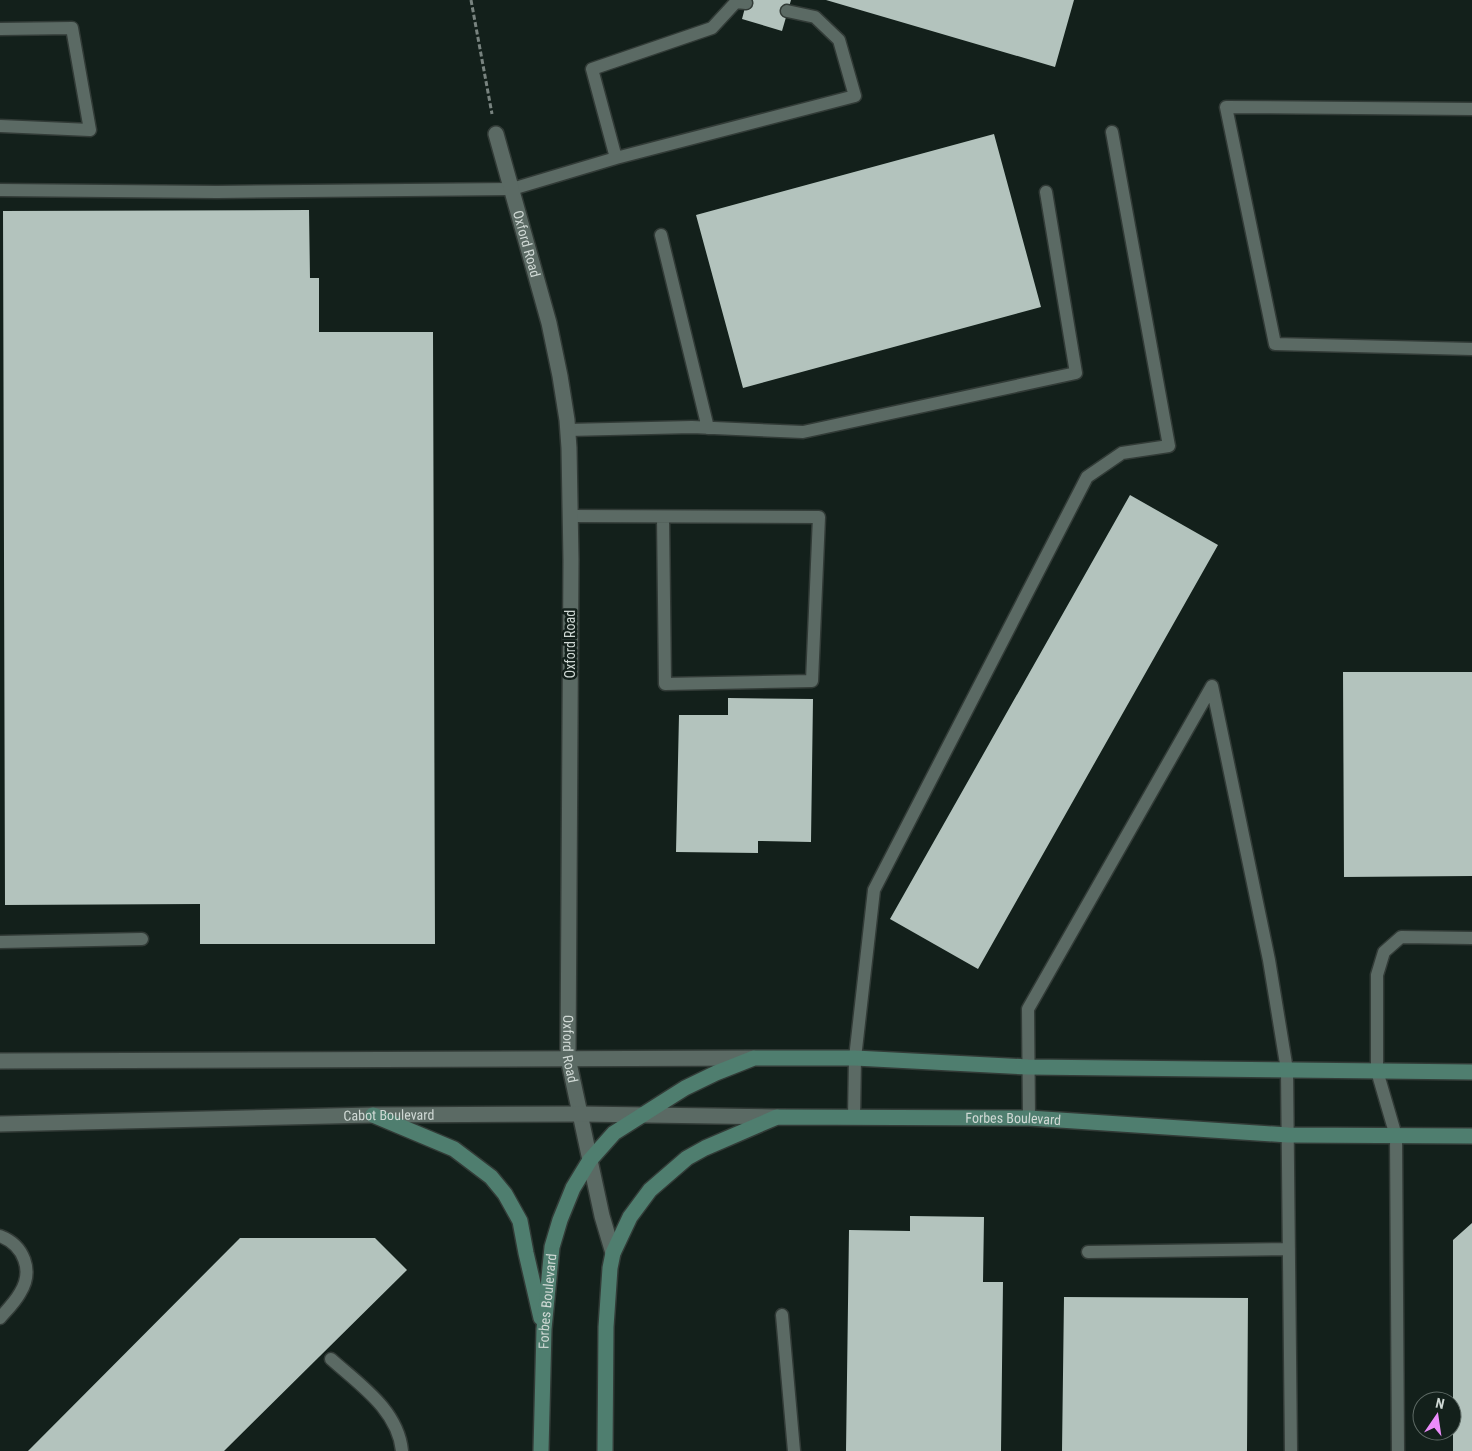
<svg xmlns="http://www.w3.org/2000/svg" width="1472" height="1451" font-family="'Roboto Condensed',sans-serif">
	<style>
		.building { fill: #b3c3bd }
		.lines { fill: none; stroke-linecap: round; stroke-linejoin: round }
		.lane-casing { stroke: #323b37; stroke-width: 15 }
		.street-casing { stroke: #323b37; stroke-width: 18 }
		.secondary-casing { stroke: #323b37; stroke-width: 18 }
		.path { stroke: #78837f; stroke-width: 3; stroke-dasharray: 5 2.5; stroke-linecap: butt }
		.lane { stroke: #5b6a64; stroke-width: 12 }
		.street { stroke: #5b6a64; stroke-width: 15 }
		.secondary { stroke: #4f7e6f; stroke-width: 15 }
		.labels { text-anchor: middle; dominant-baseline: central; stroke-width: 5; stroke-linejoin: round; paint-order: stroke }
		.street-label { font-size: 14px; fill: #cfd8d4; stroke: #13201b }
	</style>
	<rect width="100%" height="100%" fill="#13201b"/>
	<path class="building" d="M747,0H791L782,31L742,19Z
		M826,0H1074L1055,67Z
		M994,134L1041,307L743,388L696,215Z
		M309,210L310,278H319V332H433L435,944H200V904L5,905L3,211Z
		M1130,495L1218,545L978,969L890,919Z
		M1343,672H1472V876L1344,877Z
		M728,698L813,699L811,842L758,841V853L676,852L679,715H728Z
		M910,1216L984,1217L983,1282H1003L1001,1451H846L849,1230L910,1231Z
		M1472,1223V1451H1453V1240Z
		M240,1238H375L407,1270L224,1451H28Z
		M1064,1297L1248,1298L1247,1451H1062Z"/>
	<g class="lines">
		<g class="lane-casing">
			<path id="lane" d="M0,29L72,28L90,130L0,126
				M1472,109L1226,107L1275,344L1472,349
				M616,158L592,69L712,28L736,2L746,3
				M0,190L217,192L512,189L616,158L855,96L839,40L815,17L787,11
				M661,235L708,428
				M568,430L692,427L803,432L1076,373L1046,192
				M570,516L819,517L812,681L665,684L663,517
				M0,942L142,939
				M854,1117L855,1058L874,890L1087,477L1122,453L1169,446L1112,132
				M1029,1118L1028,1009L1212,686L1269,960L1287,1070L1291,1451
				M0,1236C24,1245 34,1271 20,1293C15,1302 7,1310 0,1318
				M1088,1252L1289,1249
				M782,1315L794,1451
				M331,1359C360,1385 398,1410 402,1451
				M1398,1451L1396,1136L1377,1071V975L1384,952L1401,937L1472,938"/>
		</g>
		<g class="street-casing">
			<g id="street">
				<path id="s1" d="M496,134L549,323L560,376L567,420L569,448L571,560L568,1058L602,1216L613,1253"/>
				<path d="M0,1061L753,1058"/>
				<path id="s2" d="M0,1124L373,1115L581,1114L777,1117"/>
			</g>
		</g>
		<g class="secondary-casing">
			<g id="secondary">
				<path d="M373,1115L454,1149L491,1177L505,1194L520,1221L526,1253L541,1318"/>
				<path id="s3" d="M541,1451L544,1329L552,1247L560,1220L573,1188L590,1160L614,1133L685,1088L716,1073L754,1058H855L1028,1067L1472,1072"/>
				<path id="s4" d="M605,1451L606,1327L610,1268L613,1253L630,1217L650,1190L687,1158L705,1148L777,1117L1029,1118L1288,1135L1472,1136"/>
			</g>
		</g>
		<path class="path" d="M471,0L492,114"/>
		<use href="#lane" class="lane"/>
		<use href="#street" class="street"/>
		<use href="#secondary" class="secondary"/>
	</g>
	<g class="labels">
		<g class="street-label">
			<text stroke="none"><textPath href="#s1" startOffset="114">Oxford Road</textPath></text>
			<text transform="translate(570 644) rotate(-90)">Oxford Road</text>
			<text stroke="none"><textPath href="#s1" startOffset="924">Oxford Road</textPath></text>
			<text stroke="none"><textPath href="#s2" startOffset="389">Cabot Boulevard</textPath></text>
			<text stroke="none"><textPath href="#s4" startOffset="656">Forbes Boulevard</textPath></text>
			<text stroke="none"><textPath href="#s3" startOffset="150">Forbes Boulevard</textPath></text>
		</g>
	</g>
	<g transform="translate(1437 1416) rotate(13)"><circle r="24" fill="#13201b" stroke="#5e6a65"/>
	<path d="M0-4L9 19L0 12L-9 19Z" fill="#ec8cfb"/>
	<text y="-8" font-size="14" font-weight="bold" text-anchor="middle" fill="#cfd8d4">N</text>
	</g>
</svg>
